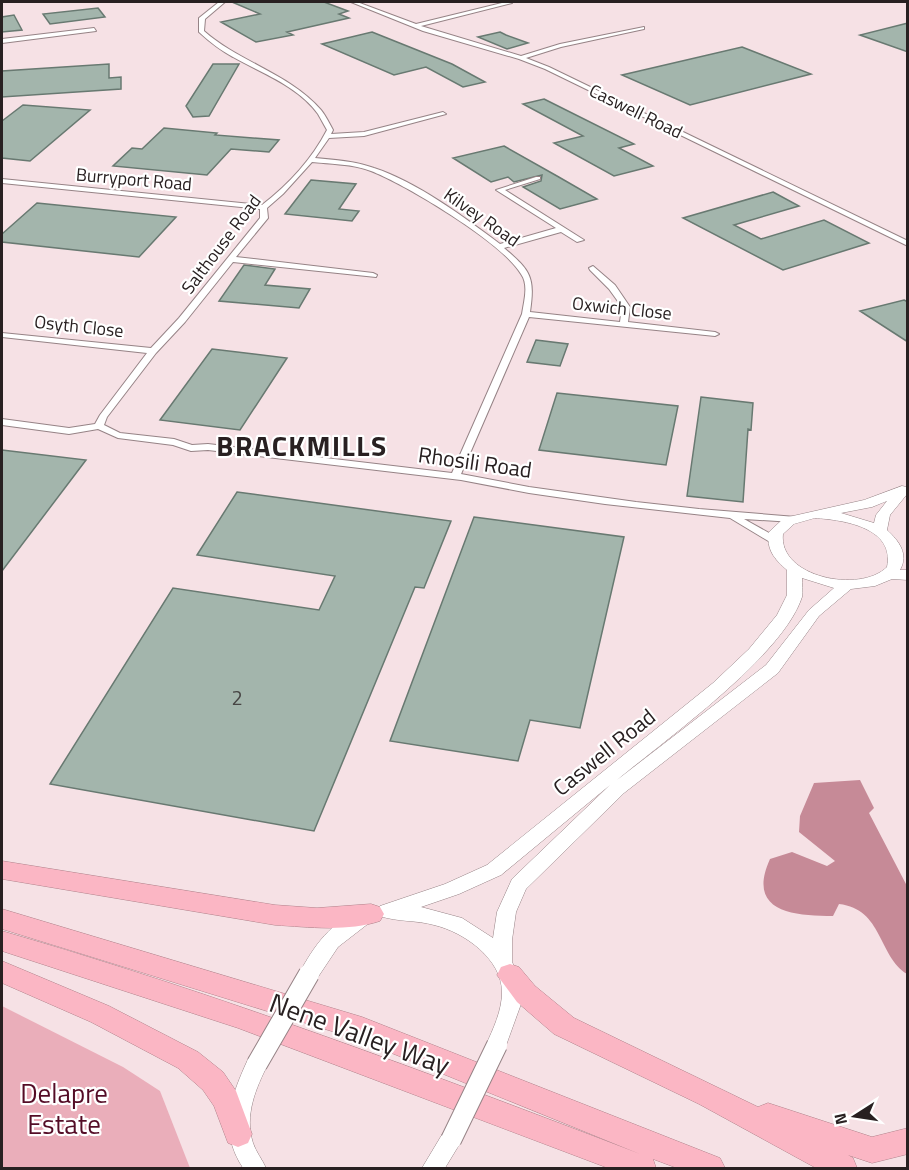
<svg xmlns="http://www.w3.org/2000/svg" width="909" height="1170" font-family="'Titillium Web',sans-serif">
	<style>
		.green { fill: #eaaeba }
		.water { fill: #c68a97 }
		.building { fill: #a3b5ac; stroke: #687971; stroke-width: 1.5 }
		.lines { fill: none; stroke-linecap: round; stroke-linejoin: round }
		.street-casing { stroke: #968386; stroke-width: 2 }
		.secondary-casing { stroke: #968386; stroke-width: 1 }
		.highway-casing { stroke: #b1828b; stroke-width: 1 }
		.street { fill: #fff; fill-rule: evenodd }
		.secondary { fill: #fff; fill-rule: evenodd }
		.highway { fill: #fbb6c4; fill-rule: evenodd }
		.secondary-bridge-casing { stroke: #968386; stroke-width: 22; stroke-linecap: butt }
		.secondary-bridge { stroke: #fff; stroke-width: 20 }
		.labels { text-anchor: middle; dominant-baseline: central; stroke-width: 4.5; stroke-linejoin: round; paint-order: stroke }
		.far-street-label { font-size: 18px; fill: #282021; stroke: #fff }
		.number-label { font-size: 20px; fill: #474544 }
		.street-label { font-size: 22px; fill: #282021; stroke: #fff }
		.near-street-label { font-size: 27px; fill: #282021; stroke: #fff }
		.near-park-label { font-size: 27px; fill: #540c26; stroke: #fff }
		.district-label { font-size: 28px; font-weight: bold; letter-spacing: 1.5px; fill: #282021; stroke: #fff }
	</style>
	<rect width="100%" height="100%" fill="#f6e1e5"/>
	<path class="green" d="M2,1006L123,1067L160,1091L190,1168H2Z"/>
	<path class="water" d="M860,780L874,808L869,813L907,886V974C878,956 883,909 839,904L833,916C793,916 746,912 770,859L792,852L827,866L835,861L799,832L800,816L814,783Z"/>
	<path class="building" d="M232,2H324L348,11L339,14L349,18L287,32L293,35L256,42L221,22L260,14Z
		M98,8L105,17L50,24L43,14Z
		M14,15L22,30L2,32V17Z
		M908,23V52L860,35Z
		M372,32L452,64L485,82L463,87L426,67L394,75L322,44Z
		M500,32L506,35L528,43L507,49L478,37Z
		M742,47L811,74L690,105L622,75Z
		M109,64V78L121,77V89L2,97V71Z
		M213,64H239L209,116L193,117L186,106Z
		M544,99L634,144L619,148L653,166L614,176L554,143L583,136L523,104Z
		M23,105L90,110L30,161L2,158V121Z
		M164,128L217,133L215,135L279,140L269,152L231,149L207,175L113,166L132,148L142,149Z
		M504,146L557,176L597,199L560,209L523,187L541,181L542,175L514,182L508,177L491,182L453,158Z
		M311,180L356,184L339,209L359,211L352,221L285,214Z
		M773,192L799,206L734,225L761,239L824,220L869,243L783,270L683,218Z
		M37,203L176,217L139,257L2,242V234Z
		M244,265L275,269L265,285L310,289L299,308L219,301Z
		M904,300L908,302V342L860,311Z
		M536,340L568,344L560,366L527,362Z
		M212,349L287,358L240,430L160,420Z
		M557,393L678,406L666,465L539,450Z
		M701,397L753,403L751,430L748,429L743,502L687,496Z
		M2,450L86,460L2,571Z
		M237,492L451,521L424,588L415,587L314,831L50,784L173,588L319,610L335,576L197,555Z
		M474,517L624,537L580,728L530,720L518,761L390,741Z"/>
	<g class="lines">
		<g class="street-casing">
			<path id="street" d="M219,2H225L205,19L204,31C239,62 290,74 321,110C326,116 329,123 333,130L331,134L364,132L443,112L446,114L364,136L329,138L315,158C335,160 355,161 374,168C417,182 464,217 500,244L556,228L496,190L536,177H540V179L505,190L584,240L577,242L561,232L504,248C531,271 535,277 530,312L620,322L622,307L609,289L590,270L589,268L593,266L615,285L630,307L628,322L715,332L719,334L715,336L529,317L461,474L529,487L636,502L699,509L796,517L798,519L793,522L744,519L778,538L779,540L778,542H770L730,518L605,504L529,493L461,480L208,450L191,451L173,445L118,438L98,429L69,434L2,425V419L69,428L95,424L100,415L147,353L2,337V333L151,348L179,318L260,218V209L2,183V179L262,205C288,185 312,159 327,130C324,125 321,119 318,114C298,86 261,73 233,57C220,50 210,42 199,32V18ZM312,162C332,164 353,164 371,171C405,184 503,243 521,274C529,285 524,301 522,314L452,473L208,444L192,445L174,439L120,433L104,425L107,417L156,353L185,322L233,262L376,277L377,275L373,273L236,257L268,218L267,208L283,194Z
				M351,2H357L416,24L506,2H512V3L421,26L521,56L560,44L644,27V29L561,47L526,58L549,67L908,241V246L545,69L519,59L423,31Z
				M94,28L96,31L2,43V39Z"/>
		</g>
		<g class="secondary-casing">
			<path id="secondary" d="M902,486L907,487L908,493L890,515L887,530C899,541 909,554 900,570H908V580L892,579L875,586L851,589L819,616L778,673L624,793L526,889L516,912L512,940V962L521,981V1004L504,1051L497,1054L490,1051L486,1045C493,1029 502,1011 502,992C502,959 464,932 434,925C417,920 397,922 380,916L377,911L380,906L445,884L487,865L713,683L749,649L777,615L787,595V570C774,559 766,549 769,532L784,518L864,500ZM887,501L876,515L874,523L841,513L872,507ZM815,518C845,520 895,528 887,567C860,594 778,577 783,534L794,524ZM802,578L834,588L809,610L766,665L617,780C666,739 783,656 802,597C803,591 802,584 802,578ZM610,785L512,879L497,912L493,938L462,918L421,907L459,894L501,875Z
				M362,910L369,913L372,918L369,923L338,947L316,980L309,982L302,980L299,974C313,947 332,920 362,910Z
				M257,1055L265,1057L268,1064C256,1088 244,1115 253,1143C256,1152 262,1159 266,1168H243C218,1130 231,1096 249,1057Z
				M451,1130L459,1133L462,1140L445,1168H422L443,1133Z"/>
		</g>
		<g class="highway-casing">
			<path id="highway" d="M2,861L275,905L317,908L371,904L380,907L384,914L380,921C347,932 309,927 275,925L2,879Z
				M2,909L362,1017L720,1158L725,1168H677L653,1159L656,1168H608L238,1028L2,951V931C219,994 429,1073 640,1154L357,1039L2,929Z
				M2,961L109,1006L198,1052L223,1072L236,1091L252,1134L248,1143L238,1147L228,1143L214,1106L203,1090L178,1068L91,1022L2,983Z
				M510,964L519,967L535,986L574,1018L758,1107L768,1103L872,1137L908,1128V1154L872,1163L848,1155L853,1158L857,1168H816L699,1104L554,1034L517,1002L497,975L501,967Z"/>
		</g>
		<use href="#street" class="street"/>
		<use href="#secondary" class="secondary"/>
		<use href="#highway" class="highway"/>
		<g class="secondary-bridge-casing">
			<path id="secondary-bridge" d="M257,1064L309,974
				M451,1140L497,1045"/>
		</g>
		<use href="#secondary-bridge" class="secondary-bridge"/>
	</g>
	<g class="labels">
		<g class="far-street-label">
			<text transform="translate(636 111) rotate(26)">Caswell Road</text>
			<text transform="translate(134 179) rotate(5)">Burryport Road</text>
			<text transform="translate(482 217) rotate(35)">Kilvey Road</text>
			<text transform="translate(221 244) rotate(-53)">Salthouse Road</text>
			<text transform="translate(622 308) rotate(6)">Oxwich Close</text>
			<text transform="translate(79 326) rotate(6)">Osyth Close</text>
		</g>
		<g class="number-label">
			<text x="237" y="697">2</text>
		</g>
		<g class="street-label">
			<text transform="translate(475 462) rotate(8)">Rhosili Road</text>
			<text transform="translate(604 752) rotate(-39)">Caswell Road</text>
		</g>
		<g class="near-street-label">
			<text transform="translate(360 1033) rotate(20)">Nene Valley Way</text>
		</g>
		<g class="near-park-label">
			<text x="64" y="1092">Delapre<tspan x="64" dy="31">Estate</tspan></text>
		</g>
		<g class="district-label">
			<text x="302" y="445">BRACKMILLS</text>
		</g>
	</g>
	<rect width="909" height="1170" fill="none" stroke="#282021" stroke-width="6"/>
	<g transform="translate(855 1116) rotate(258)" stroke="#ffffff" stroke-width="4.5" paint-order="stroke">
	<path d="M0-4.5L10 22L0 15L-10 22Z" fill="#282021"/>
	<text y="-9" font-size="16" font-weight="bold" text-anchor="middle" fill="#282021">N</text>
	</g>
</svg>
